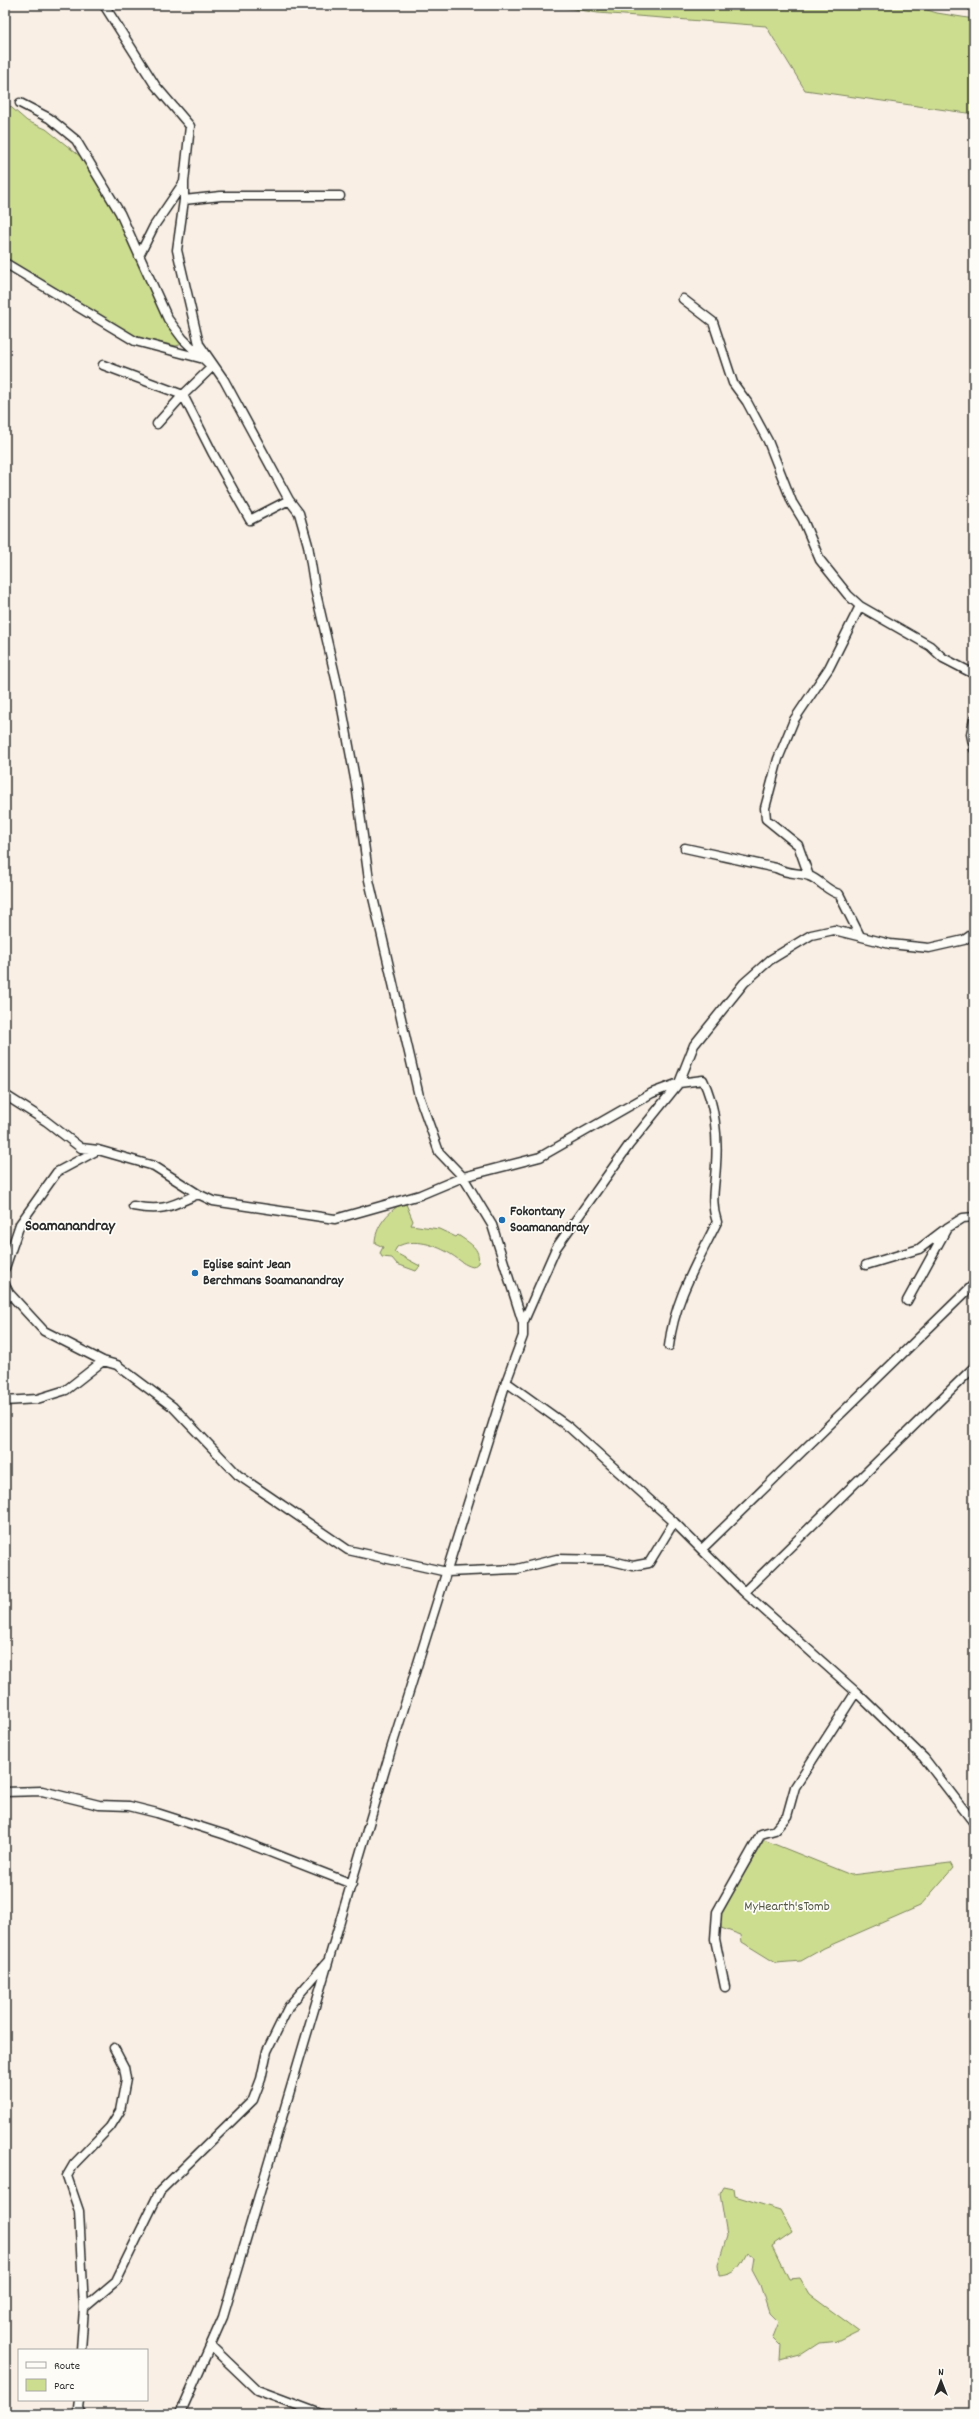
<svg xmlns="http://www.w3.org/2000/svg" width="979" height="2419" font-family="Dekko,sans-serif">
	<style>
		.green { fill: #cddd90; stroke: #7c845e }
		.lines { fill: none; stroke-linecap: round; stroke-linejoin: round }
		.street-casing { stroke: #2b2b2b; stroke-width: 11 }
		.street { stroke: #fdfcf7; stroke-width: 8 }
		.poi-dot { fill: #1f6fb2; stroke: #fdfcf7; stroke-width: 1.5 }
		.labels { text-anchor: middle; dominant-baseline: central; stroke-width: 3.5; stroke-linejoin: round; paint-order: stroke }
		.poi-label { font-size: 14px; font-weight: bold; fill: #2b2b2b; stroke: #fdfcf7; text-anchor: start }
		.park-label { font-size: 14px; fill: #545844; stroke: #fdfcf7 }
		.quarter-label { font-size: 16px; font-weight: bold; fill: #2b2b2b; stroke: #fdfcf7 }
	</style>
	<rect width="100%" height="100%" fill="#f9efe4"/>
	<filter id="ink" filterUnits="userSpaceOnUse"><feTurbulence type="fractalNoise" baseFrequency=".025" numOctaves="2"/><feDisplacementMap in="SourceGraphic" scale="8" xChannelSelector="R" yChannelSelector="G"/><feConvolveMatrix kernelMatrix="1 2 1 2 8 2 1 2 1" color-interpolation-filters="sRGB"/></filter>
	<g filter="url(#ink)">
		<path class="green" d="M550,5H911L937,13L974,19V114L805,90L766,26L598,13Z
			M5,102L27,121L46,129L81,157L94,170L145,275L183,344L176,346L137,337L5,261Z
			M401,1204H406L413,1221L411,1225L439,1229L456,1237L458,1235C469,1243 481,1248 478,1263L473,1267C464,1265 460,1260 452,1255C437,1245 413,1237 397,1247L394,1252L420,1266L416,1271L397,1264L392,1258L382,1257L380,1253L383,1247L375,1243C375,1227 388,1212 401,1204Z
			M764,1840L851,1875L950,1863L953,1868L920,1906L824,1948L801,1961L776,1963L742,1942L741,1935L721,1928L720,1914Z
			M724,2187L734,2189L735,2196L780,2210L792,2232L772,2246L788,2279L800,2278L810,2295L859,2331L839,2341L819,2343L799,2356L780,2361L781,2346L772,2337L778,2322L769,2313L760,2285L752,2270L754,2257L747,2253C739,2268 736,2275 719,2276L718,2265L727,2236L720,2194Z"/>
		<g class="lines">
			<g class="street-casing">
				<path id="street" d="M104,5L155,85L190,126L184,182L154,226L139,256
					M20,103L49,118L76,140L120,213L168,319L183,339L209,364
					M184,182V200L177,250L199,344L224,380L289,500L299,513L308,545L315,589L339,692L356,784L369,880L419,1096L439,1152L463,1177L540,1157L652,1093L679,1083L703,1080C715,1104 718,1137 716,1165C715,1186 710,1202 717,1222C697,1263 674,1301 669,1346
					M184,200L221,196H340
					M5,263L135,341L200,358
					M683,299L713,322L733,383L747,402L768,441L792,502L803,520L820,560L848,595L860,606L930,646L943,658L974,674
					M103,365L183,395L157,424
					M213,366L183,395L212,452L250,520L289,500
					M974,719L971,734L974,749
					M685,848L776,868C790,875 799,872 809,876C820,880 827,891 839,894L860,936
					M809,876L798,845L766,819L765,808L778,759L794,720L829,668L860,606
					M5,1095L46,1121L81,1148L98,1150L154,1166L198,1194L213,1201L335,1219L420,1195L463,1177L492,1225L523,1323
					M133,1206C163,1212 171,1206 198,1194
					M866,1265L919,1249L944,1230
					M5,1268L20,1224L57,1172L98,1150
					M5,1285L9,1293L44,1331L103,1361L117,1365L173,1407L238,1475L348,1550L447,1572L517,1569L557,1559L608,1560L633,1566L649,1563L674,1522
					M907,1301L947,1228L963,1218L974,1217
					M506,1382L570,1428L674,1522L744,1592L856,1692L924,1758L974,1823
					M5,1401L37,1399L66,1390L103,1361
					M702,1549L974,1284
					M744,1592L974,1367
					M5,1792L42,1791L99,1805L129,1806L157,1813L226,1835L352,1884
					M725,1987L715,1939L717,1912L761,1834L775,1830L787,1816L795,1787L856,1692
					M84,2308L116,2281L160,2191L253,2100L261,2079L267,2051L289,2006L328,1961
					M212,2347L257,2390L321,2414
					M81,2350L84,2308L79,2211L67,2176L74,2164L110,2127L120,2111L126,2079L124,2067L114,2048
					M79,2400L78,2408L81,2414
					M180,2414L223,2317L392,1746L506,1382L523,1336V1323L556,1248L629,1145L679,1083L694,1045L744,983L770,960L811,935L834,930L890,944L929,948L964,940L974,933"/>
			</g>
			<use href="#street" class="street"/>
		</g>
	</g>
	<g class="poi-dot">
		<circle cx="502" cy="1220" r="4"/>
		<circle cx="195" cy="1273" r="4"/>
	</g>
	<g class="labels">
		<g class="poi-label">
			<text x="510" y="1212">Fokontany<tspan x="510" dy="16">Soamanandray</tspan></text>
			<text x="203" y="1265">Eglise saint Jean<tspan x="203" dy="16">Berchmans Soamanandray</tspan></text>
		</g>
		<g class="park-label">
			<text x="787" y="1907">MyHearth'sTomb</text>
		</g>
		<g class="quarter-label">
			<text x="70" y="1226">Soamanandray</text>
		</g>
	</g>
	<rect width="979" height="2419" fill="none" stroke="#fdfcf7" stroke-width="20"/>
	<rect x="10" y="10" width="959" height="2399" fill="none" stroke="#2b2b2b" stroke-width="1.5" filter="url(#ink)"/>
	<rect x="18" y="2349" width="130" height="52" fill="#fdfcf7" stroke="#a9a8a5"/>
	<rect x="26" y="2362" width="20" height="6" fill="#fdfcf7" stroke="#a9a8a5"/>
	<text x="54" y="2369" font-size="12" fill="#2b2b2b">Route</text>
	<rect x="26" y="2379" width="20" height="12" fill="#cddd90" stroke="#a9a8a5"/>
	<text x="54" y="2389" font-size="12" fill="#2b2b2b">Parc</text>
	<g transform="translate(941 2381)" stroke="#fdfcf7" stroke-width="3" paint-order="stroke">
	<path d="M0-3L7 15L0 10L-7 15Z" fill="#2b2b2b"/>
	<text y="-6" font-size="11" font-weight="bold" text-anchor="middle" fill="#2b2b2b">N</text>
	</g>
</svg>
